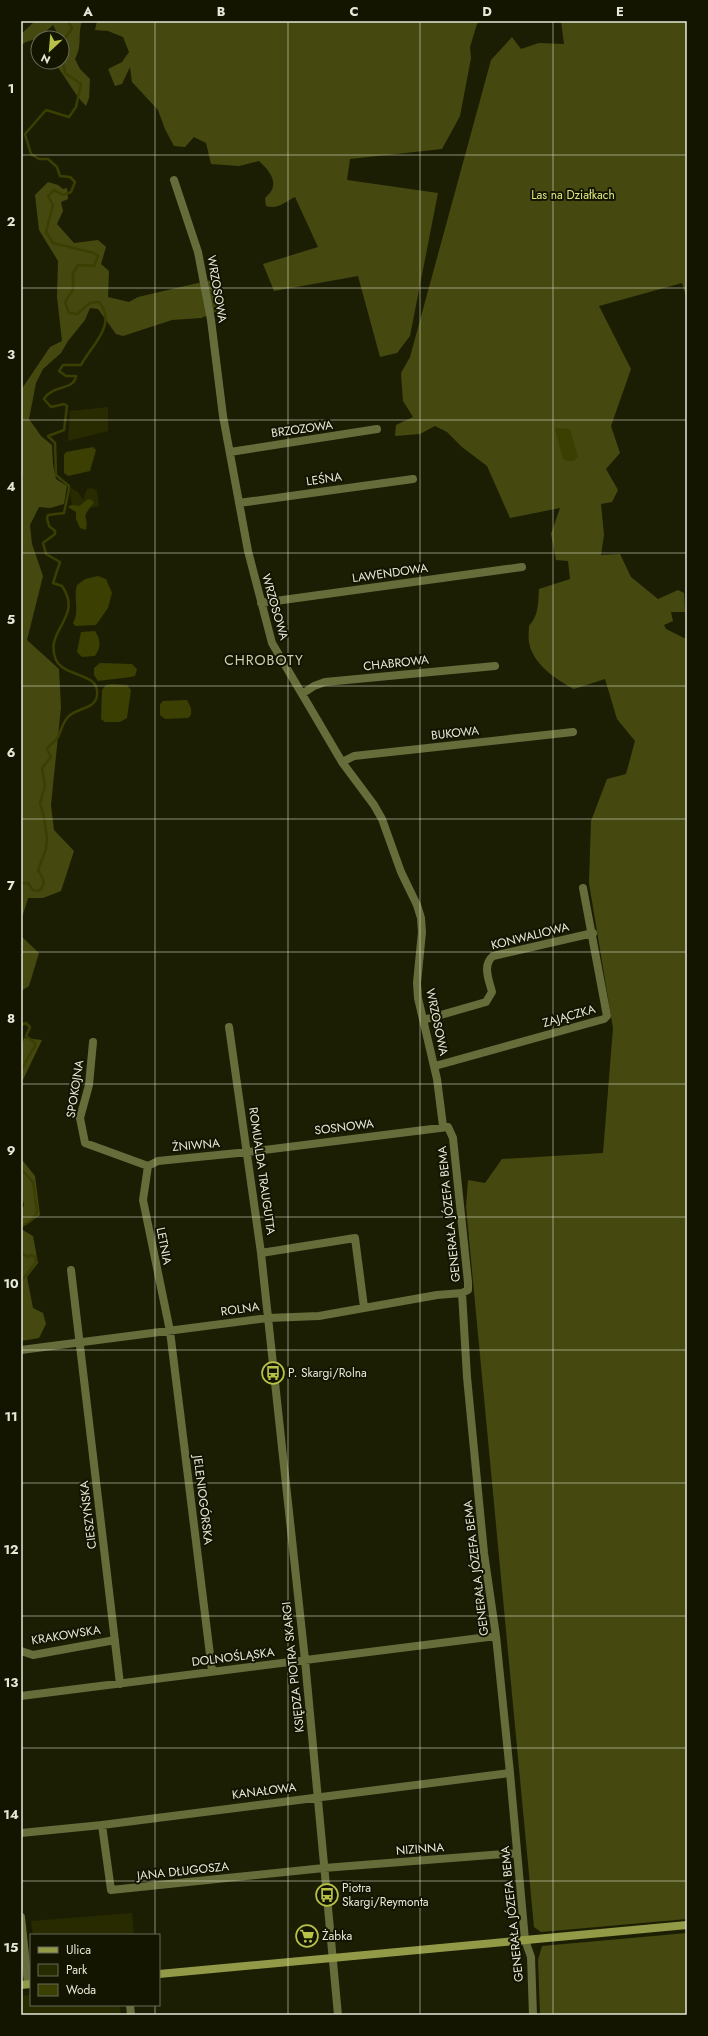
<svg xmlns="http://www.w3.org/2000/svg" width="708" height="2036" font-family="Jost,sans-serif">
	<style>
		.green { fill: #282b00 }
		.forest { fill: #454910 }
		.water { fill: #3b3f02 }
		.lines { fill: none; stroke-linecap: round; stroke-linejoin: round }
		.stream { stroke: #3b3f02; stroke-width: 2.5 }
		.street { stroke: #676c3b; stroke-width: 8 }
		.secondary { stroke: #929947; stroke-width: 8 }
		.grid { fill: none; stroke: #e6e9d9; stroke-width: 1; stroke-opacity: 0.55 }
		.labels { text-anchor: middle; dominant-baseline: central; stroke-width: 4; stroke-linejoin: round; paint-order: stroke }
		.park-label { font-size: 12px; fill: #dee983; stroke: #131500 }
		.street-label { font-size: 12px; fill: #e6e9d9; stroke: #131500 }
		.poi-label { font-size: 12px; fill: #e6e9d9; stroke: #131500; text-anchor: start }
		.quarter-label { font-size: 14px; letter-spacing: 1px; fill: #ced3b3; stroke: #131500 }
		.neatline { fill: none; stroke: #e6e9d9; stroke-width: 1.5 }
		.grid-label { font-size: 13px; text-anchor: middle; font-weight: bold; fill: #e6e9d9 }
	</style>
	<rect width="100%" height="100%" fill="#1c1e04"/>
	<path class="green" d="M108,407V431L68,441L70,411Z
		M71,488L78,492L83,500L87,489L91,488L97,490L99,506L90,508L91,506H72L70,493Z
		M132,1913L134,1935H33L31,1921Z
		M31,1995V2005H120L121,2015H21V1996Z"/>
	<path class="forest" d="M35,21H82C77,37 83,44 75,59L80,69L90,79L89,98L86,106C73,93 66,77 54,62H62V57L68,54L62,38H60L53,25L39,38L26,42L21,45V34Z
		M97,21H480L477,24L470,47L471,58L460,116L442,149L350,159L347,180L438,193L410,336L397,353L380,357L358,276L274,291L263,264L318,247L295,197C285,202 277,210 266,206L265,198C281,185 271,172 259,161L239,166L211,164L206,143L194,137L185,147L174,146L165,129L158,110L132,82L130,67L122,84L115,86L108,69L122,62L129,52L123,37L108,31L95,30Z
		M561,21H687V299L682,283L599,306L631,369L611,426L620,453L606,469L618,490L612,502L601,504L604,535L601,555L620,554L631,577L658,599L678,590L684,593L685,612H671L673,621L664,625L666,629L684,638L687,637V1919L541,1932L534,1927L466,1207L468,1180L485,1183L502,1159L603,1153L613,1028L589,883L591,821L607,779L626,774L635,741L617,719L605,679L574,689C556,680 532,663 529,642C528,637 529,631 529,626C539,615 538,603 539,589L570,579L568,561L556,560L551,534L560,508L510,518L487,466L462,447L447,432L435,426L420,434L395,436L396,425L413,417L403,401L401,373L410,357L491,60L512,37L521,49L539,43L564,44Z
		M48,182L58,185L63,189L67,188L68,199L61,202L63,211L57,224L74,243L98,240L106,247L101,264L109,271L108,297L129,302L138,297L215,279L223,309L201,318L172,320L123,336L116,334L98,309L90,308L85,320L68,341L61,353L43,369L36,383L29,419L41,436L52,445L53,464L56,479L67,486L64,504L50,508L39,507L30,525L32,544L43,576L27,640L59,669L61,707L51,805L54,830L74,851L61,891L43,898H28L21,921V488L23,478L21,469V390L50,347L62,341L57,297L58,261L39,230L35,195Z
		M21,936L39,953L29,986L21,991Z
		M24,1038L42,1040L21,1084V1048Z
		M21,1161H23L35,1176L40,1215L21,1228V1212L24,1205L21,1192Z
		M21,1229L33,1236L38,1263L27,1277L33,1308L43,1313L46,1324L39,1338L21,1341Z
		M687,1933V2015H540L538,1960L542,1946Z"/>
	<path class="water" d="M556,428L570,429L578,457L574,461H567L563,459L555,429Z
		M93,447L96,450L90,471L68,476L64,473V455L66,452Z
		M88,499L92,500L94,503C79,520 89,514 86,530L80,528L76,519V512L68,507L71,505L79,506Z
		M98,576L106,579L112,593L108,608L96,625L75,626L73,623C80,611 73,599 77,585L85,579Z
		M95,631C101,640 101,647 95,656L82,657L77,652L81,632Z
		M100,663L132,664L137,669L135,676L131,677L98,681L94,675V668Z
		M112,684L127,685L131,690L127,718L120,722H105L101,719L102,690L106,685Z
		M187,700L191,708V715L188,718L165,719L160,715V704L163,701Z"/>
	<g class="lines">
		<path class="stream" d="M62,43L72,28L68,21
			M21,883H28L33,890L39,891C47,883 43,878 38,870L46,849L47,838L44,817L40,803L45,786L42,768L51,757L47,749C50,744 55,742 58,737C62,730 62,722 69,716C77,708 96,709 97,695C100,672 65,678 56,660C43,630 84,618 62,586L53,583L60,562L46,554L43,543L55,534V531L49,526L47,518L48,515L64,513L69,489V486L56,475L55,443L48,436L64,430L67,406L64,404L51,407L44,399C53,384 74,391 76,376H66L59,371L63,365H81C91,346 118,324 99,302L90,303L77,314L69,313L65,302L73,290V273L78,265L94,266L98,256L94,253L53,243L46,232L53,205L48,196L54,190L63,195L71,192L75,182L70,177L60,176L57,167L48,159H39L31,154L25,134L46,110L69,117L76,107L81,84L65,73L62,58
			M21,1025L26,1023L30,1027L26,1036L35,1043V1047C28,1055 26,1062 21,1071
			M21,1169L33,1182L37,1211C36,1218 27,1224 21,1226
			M21,1252L27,1257L32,1255L36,1258L35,1263L21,1282"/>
		<path class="street" d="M174,180L198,252L211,320L223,416L248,551L272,643L342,762L374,805L382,819L401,872L417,905L421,918L422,932L417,983L418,998L437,1079L443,1126
			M230,452L377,429
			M239,503L413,479
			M261,603L522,567
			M302,694L314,686L325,682L495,666
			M342,762L354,756L573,732
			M423,1020L486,1002L492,992C489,980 482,965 493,956L593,933
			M229,1027L261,1253L305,1660L338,2015
			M93,1042L89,1085L80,1118L85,1143L148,1166
			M435,1066L604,1019L607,1016L583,888
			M148,1166L143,1200L170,1331L212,1671
			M261,1253L355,1238L364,1307
			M71,1270L120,1684
			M462,1293L467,1377L484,1553L496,1636L510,1773L525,1940L531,1957L533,2015
			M21,1350L268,1318L319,1316L437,1295L462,1293L468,1290V1282L453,1138L448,1127L248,1152L158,1161L148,1166
			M21,1651L33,1655L115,1640
			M21,1696L496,1636
			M102,1825L111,1890L324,1868L517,1853
			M21,1833L102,1825L510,1773
			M21,1917L28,1984
			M130,2005L131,2015"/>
		<path class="secondary" d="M159,1974L687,1925
			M21,1985L31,1984"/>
	</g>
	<path class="grid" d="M155,21V1935M288,21V2015M420,21V2015M553,21V2015M21,155H687M21,288H687M21,420H687M21,553H687M21,686H687M21,819H687M21,952H687M21,1084H687M21,1217H687M21,1350H687M21,1483H687M21,1616H687M21,1748H687M21,1881H687M155,2005V2015"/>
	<defs>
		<g id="bus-ring" transform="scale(1.15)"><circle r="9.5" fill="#131500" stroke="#b7c148" stroke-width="1.5"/><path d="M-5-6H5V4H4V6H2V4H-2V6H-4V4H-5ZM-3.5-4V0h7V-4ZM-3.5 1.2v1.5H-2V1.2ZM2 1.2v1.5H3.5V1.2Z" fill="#b7c148"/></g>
		<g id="supermarket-ring" transform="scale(1.15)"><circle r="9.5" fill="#131500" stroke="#b7c148" stroke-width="1.5"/><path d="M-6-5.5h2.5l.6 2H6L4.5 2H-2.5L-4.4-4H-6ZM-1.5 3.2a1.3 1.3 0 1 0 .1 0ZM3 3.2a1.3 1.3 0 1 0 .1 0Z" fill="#b7c148"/></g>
	</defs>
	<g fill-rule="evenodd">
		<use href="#bus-ring" x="273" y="1373"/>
		<use href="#bus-ring" x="327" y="1895"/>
		<use href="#supermarket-ring" x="307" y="1936"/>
	</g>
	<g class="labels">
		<g class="park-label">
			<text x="573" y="195">Las na Działkach</text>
		</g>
		<g class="street-label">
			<text transform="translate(217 289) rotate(80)">WRZOSOWA</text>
			<text transform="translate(302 429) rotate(-8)">BRZOZOWA</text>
			<text transform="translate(324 479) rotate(-8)">LEŚNA</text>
			<text transform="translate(390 573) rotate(-8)">LAWENDOWA</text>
			<text transform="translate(275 607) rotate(74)">WRZOSOWA</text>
			<text transform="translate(396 663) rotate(-6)">CHABROWA</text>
			<text transform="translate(455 733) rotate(-6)">BUKOWA</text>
			<text transform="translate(530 936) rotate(-14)">KONWALIOWA</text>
			<text transform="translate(569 1016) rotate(-16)">ZAJĄCZKA</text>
			<text transform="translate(437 1022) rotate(78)">WRZOSOWA</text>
			<text transform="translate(75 1089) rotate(-81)">SPOKOJNA</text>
			<text transform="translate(344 1127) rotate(-7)">SOSNOWA</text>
			<text transform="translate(196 1145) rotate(-5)">ŻNIWNA</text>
			<text transform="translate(262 1171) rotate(82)">ROMUALDA TRAUGUTTA</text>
			<text transform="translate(449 1214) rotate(-96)">GENERAŁA JÓZEFA BEMA</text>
			<text transform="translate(164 1246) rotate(79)">LETNIA</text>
			<text transform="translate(240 1309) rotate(-8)">ROLNA</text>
			<text transform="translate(203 1500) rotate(83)">JELENIOGÓRSKA</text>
			<text transform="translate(88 1515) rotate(-97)">CIESZYŃSKA</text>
			<text transform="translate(476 1568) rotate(-97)">GENERAŁA JÓZEFA BEMA</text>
			<text transform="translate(66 1635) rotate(-9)">KRAKOWSKA</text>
			<text transform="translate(233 1657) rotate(-7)">DOLNOŚLĄSKA</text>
			<text transform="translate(293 1667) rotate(-96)">KSIĘDZA PIOTRA SKARGI</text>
			<text transform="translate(264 1791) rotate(-7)">KANAŁOWA</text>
			<text transform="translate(420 1849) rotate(-4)">NIZINNA</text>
			<text transform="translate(183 1871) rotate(-6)">JANA DŁUGOSZA</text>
			<text transform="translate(512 1914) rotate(-96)">GENERAŁA JÓZEFA BEMA</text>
		</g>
		<g class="poi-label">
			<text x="288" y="1373">P. Skargi/Rolna</text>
			<text x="342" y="1888">Piotra<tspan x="342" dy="14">Skargi/Reymonta</tspan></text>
			<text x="322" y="1936">Żabka</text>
		</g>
		<g class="quarter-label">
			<text x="264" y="660">CHROBOTY</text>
		</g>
	</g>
	<rect width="708" height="2036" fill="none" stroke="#131500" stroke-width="44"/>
	<rect x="30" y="1934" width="130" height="72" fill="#131500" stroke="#676a57"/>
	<rect x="38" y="1947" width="20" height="6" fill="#929947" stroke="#676a57"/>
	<text x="66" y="1954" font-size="12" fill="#e6e9d9">Ulica</text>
	<rect x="38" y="1964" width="20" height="12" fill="#282b00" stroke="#676a57"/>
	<text x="66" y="1974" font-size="12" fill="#e6e9d9">Park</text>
	<rect x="38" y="1984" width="20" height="12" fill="#3b3f02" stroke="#676a57"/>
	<text x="66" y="1994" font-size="12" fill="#e6e9d9">Woda</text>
	<g transform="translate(50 50) rotate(206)"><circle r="19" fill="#131500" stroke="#676a57"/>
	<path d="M0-3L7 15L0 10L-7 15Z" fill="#b7c148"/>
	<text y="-6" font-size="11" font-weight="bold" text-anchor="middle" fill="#e6e9d9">N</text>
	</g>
	<rect x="22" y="22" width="664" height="1992" class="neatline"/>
	<g class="grid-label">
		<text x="88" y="16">A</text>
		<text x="221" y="16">B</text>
		<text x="354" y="16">C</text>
		<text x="487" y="16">D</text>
		<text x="620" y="16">E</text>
		<text x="11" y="93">1</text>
		<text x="11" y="226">2</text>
		<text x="11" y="359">3</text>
		<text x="11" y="491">4</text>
		<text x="11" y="624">5</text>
		<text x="11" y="757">6</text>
		<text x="11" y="890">7</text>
		<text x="11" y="1023">8</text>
		<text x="11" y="1155">9</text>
		<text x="11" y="1288">10</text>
		<text x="11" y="1421">11</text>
		<text x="11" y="1554">12</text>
		<text x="11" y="1687">13</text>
		<text x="11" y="1819">14</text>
		<text x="11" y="1952">15</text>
	</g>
</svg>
